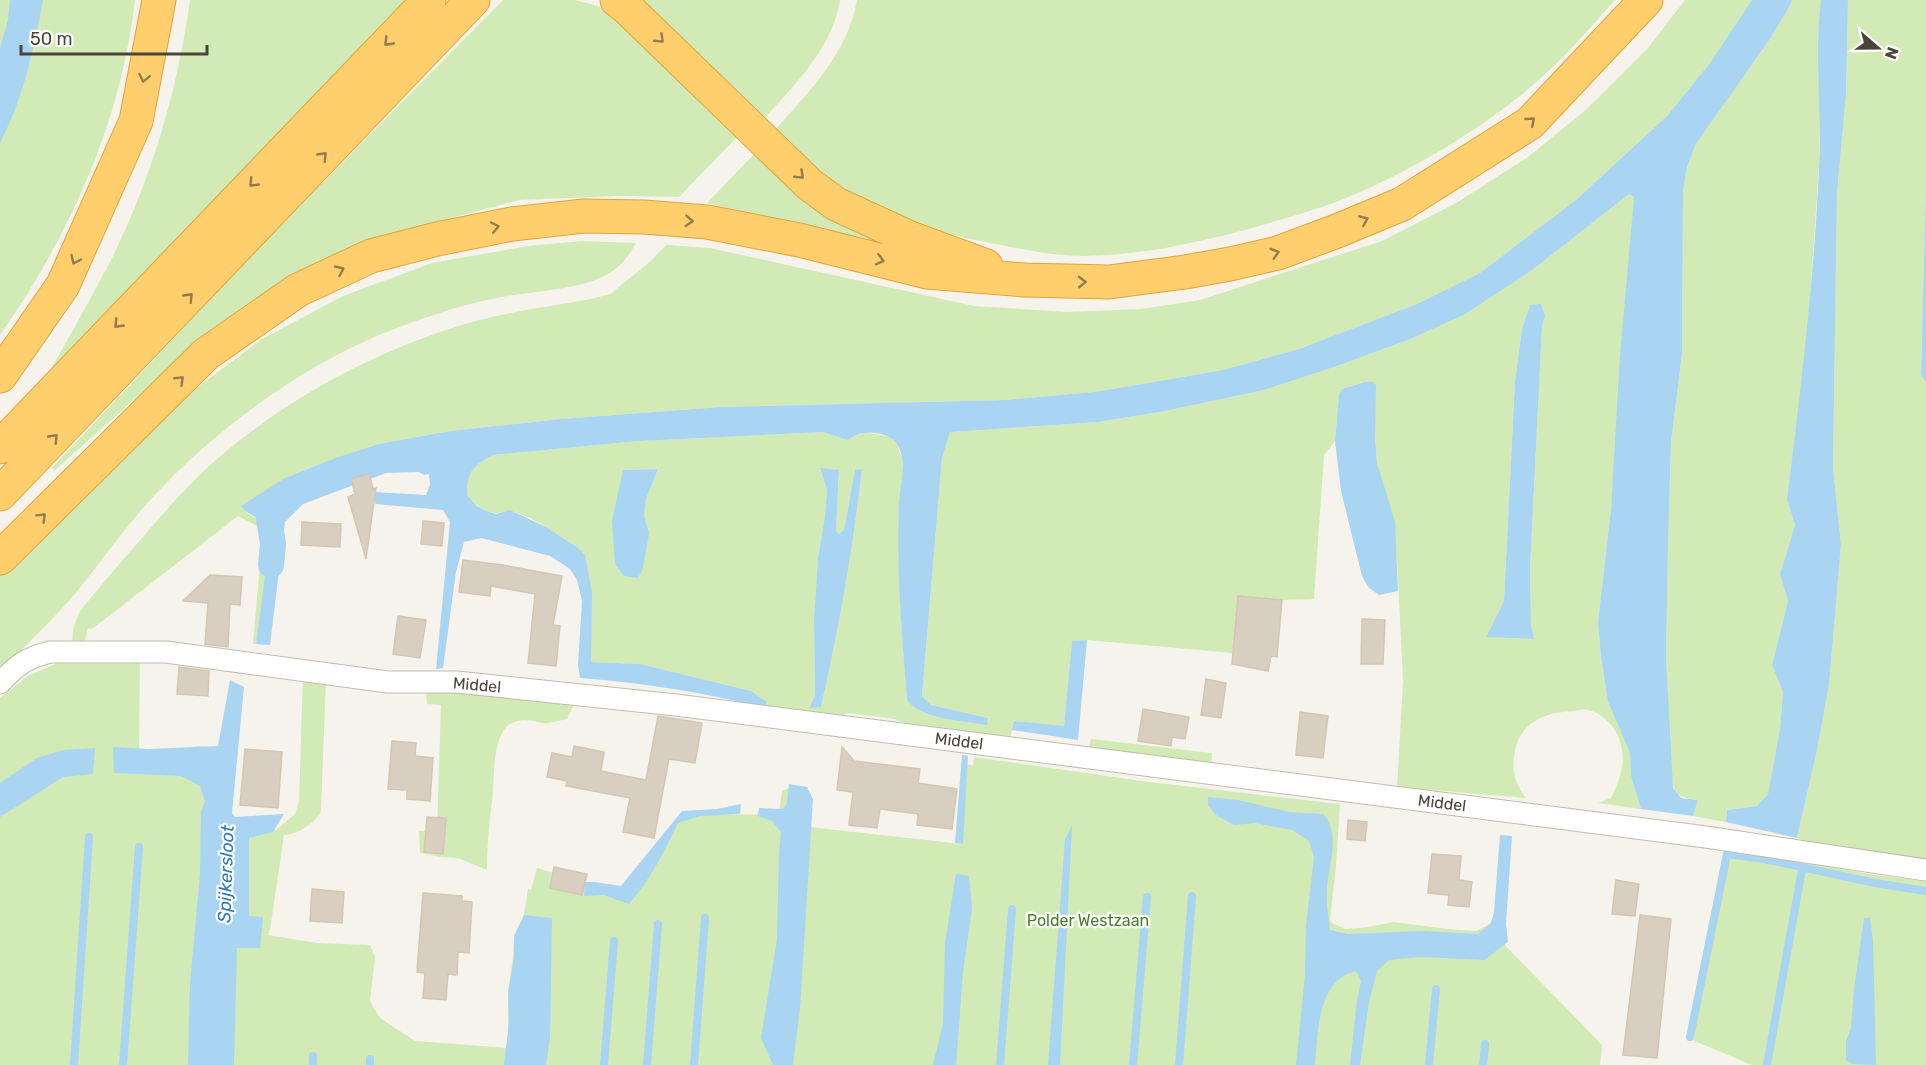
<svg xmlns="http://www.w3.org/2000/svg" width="1926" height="1065" font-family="Rubik,sans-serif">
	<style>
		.green { fill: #d2eab5; fill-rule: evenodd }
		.water { fill: #a9d4f2 }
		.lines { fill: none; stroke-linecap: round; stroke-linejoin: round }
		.stream { stroke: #a9d4f2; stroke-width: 8 }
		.canal { stroke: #a9d4f2; stroke-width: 26 }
		.building { fill: #d8cfc1; stroke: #d3c7b4; stroke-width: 1.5 }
		.street-casing { stroke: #c2bbae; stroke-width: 23 }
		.highway-casing { stroke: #e0a43c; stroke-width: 35 }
		.street { stroke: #fff; stroke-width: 21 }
		.highway { stroke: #ffcf6e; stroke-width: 33 }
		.oneway { stroke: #937c4e }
		.labels { text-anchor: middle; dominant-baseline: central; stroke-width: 4.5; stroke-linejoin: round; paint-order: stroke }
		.street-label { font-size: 16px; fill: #4b4439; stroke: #fff }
		.park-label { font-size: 16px; fill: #4a7f2a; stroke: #fff }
		.water-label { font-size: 18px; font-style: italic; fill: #2e7ab2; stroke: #fff }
	</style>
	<rect width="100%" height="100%" fill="#f6f3ec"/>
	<path class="green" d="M0,0H135C121,122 70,235 0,335Z
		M190,0H406L36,396C61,351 87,306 111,260C151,180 178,89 190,0Z
		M503,0H575L598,6L619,20L738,136L679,197L619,196L519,200L387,235L184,355L54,471L52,468L267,239Z
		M634,0H840C832,49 795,84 763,120Z
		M857,0H1615C1586,33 1556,67 1521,95C1472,134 1415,168 1358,193C1322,209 1282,219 1245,230C1192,244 1140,255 1085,256C1050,256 1016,248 981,241C945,234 906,224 873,206C836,187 806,158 774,131C809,92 848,53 857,0Z
		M1685,0H1752L1710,63L1667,116L1577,199L1480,273L1417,304L1299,349L1223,370L1148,383L1094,392L1005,400L721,407L561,419L450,431L379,444L335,458L285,478L247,513L257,519L273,522L256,644H253L263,529L238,516L92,629L88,628L84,645H73C71,632 75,622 80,611C100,586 121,562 142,538C167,509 193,479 224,453C290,398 367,356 449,329C492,314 546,307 591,299L610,294L651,261L666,245L710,248L974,306L1067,312L1141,309L1200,300L1382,241L1458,202L1528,157L1588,108L1648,48Z
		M1793,0H1821L1819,166L1813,255L1807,341L1787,499L1795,525L1780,574L1788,601L1772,665L1783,692L1780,729L1768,794L1757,806L1727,810L1726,822L1693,816L1698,800C1676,797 1674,795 1671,773L1666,658L1668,547L1671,443L1682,354L1683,191L1687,167L1696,144L1772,36Z
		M1848,0H1926V186L1921,375L1926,382V860L1836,849L1797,838L1817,750L1829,685L1841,545L1833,467L1837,193L1846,94Z
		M756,152L916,255L707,203Z
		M1629,194L1634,197L1611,509L1598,622L1601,657L1608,702L1630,753L1631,776L1641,809L1598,803L1611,798C1623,774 1630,749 1611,725C1605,718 1598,712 1588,710C1584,709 1579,710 1574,711C1547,712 1521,721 1515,751C1511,770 1514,782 1526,798L1397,787L1403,681L1397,559L1377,463L1375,436L1364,382L1342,389L1339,394L1335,441L1324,455L1314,599L1282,600L1239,596L1233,653L1087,640L1072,641L1064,727L1014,721L1010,739L915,727L895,719L848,713L832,720L764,708L767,702L751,691L640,664L591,662L577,547C559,535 532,516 511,511C507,510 503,513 498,513C485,514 475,504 467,495C467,471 473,466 493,455L639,441L823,432L847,440L864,432L891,437L897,444L902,458L903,472L899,502L901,620L907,700C919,719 965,721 987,724L988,718L931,705L922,697L942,458L950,432L1098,422L1165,411L1264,390L1337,366L1408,340L1531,271ZM1530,306L1545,316L1542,326L1530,569L1531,626L1533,639L1486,637L1504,601L1515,381L1522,329ZM658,469L646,499L644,516L623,470ZM820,469L839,471L836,531L839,535L844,530L855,470H862C853,549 839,629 821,707H809L815,695L814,619L818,558L825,516L827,490Z
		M583,241L636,243C627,259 619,269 602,277C575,290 526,292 496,298C456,306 417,320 379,335C298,369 212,432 152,498C126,526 103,559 79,589C55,618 27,644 0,671V572L171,407L262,339L343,296L432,263L528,246Z
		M140,657L139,750L187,749L197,746L228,749L229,819L270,826L276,830L295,814L299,801L303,675L326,679L321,811C314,824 299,834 284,835L270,930L268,935L317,943L370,945L375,957L370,1001L380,1018L415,1041L508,1048V992L513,958L514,936L524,915L528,889L531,890L537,868L611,890L631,888L682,815L779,814L782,791L791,787L801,826L962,844L967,765H973L974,757L1149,782L1340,804L1336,867L1330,919L1332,923L1345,929L1362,928L1394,922L1447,929L1476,931L1490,924L1496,912L1495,935L1602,1045L1600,1065H0V698L28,676L62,661Z
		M426,691L504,692L576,701L567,719C561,720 554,722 548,723C535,723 525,716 512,723C491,733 495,781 492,801C489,824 487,846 487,870L458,858L441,857L420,853L419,831L437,829L441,705L427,704Z
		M1091,739L1212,753L1211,768L1088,751Z
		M1730,848L1875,875L1926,881V1065H1769L1770,1060L1767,1059L1766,1065H1752L1692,1040Z"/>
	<path class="water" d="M10,0H43C34,49 23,99 0,143V48L8,20Z
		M1752,0H1793L1772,36L1696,144L1687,167L1683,191L1682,354L1671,443L1668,547L1666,658L1673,788L1681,798L1698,800L1693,816L1641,809L1631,776L1630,753L1608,702L1601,657L1598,622L1611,509L1620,356L1634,197L1629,194L1531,271L1465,314L1408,340L1337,366L1264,390L1165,411L1098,422L950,432L942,458L922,696L931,705L988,718L987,725C965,721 919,719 907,700C902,635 896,568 899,503C900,483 908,462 897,444C892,435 874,431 864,433C858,433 852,438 847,440L823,432L639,441L493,455C473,466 467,471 467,495L477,506L486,511L496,514L510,510L546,527L577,547L585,555L592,593L591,662L640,664L751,691L767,702L764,708C704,692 643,683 580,678L578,664L582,601L577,580L570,569L550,556L481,538L464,542L456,572L443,668L436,669L450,522L443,510L375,504L374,492L426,495L430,485L429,474L424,475L419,472L386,473L303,504L285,522L270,645L256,644L272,523C259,519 250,516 241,506L285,478L335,458L379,444L450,431L561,419L721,407L1005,400L1094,392L1148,383L1223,370L1299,349L1417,304L1480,273L1577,199L1667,116L1710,63Z
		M1821,0H1848L1846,94L1837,193L1833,467L1841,545L1829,685L1817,750L1797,838L1726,822L1727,810L1757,806L1768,794L1780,729L1783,692L1772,665L1788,601L1780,574L1795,525L1787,499C1801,389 1814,279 1819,168C1822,113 1814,56 1821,0Z
		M1926,186V382L1921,375Z
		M1541,304L1545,316L1542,326L1530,569L1531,626L1534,639L1486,637L1504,601L1515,381L1522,329L1530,305Z
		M1365,382H1373L1376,385L1375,436L1377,463L1395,522L1398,591L1379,595L1368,587L1362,576L1341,491L1335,441L1339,394L1342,389Z
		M820,468L839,470L836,531L839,534L844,530L855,470L862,469C853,549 839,629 821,707L809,708L815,695L814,619L818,558L825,516L827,490Z
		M658,469L646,499L644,516L649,533L643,568L638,578L624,576L615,564L612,521L623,470Z
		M1087,640L1078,740L1012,730L1014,721L1064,726L1072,641Z
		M230,680L244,687L232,813L235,817L284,814L273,832L249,838V916L263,917L260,948H237L234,1065H188L190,984L200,875L201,812L205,801L200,786L181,776L114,773L113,747L148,749L218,746Z
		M95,748L93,774L63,777L0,817V783L37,758L63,750Z
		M962,755L968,756L963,844L955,843Z
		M789,784L807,787L813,799L800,1008L793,1065H773L761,1038L777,940L779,852L781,832L772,821L758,816L759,808L783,809L787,803Z
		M1208,797L1238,800L1289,812L1323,814C1341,833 1329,864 1327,887C1326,901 1328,916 1330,930L1348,934L1423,931L1478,934L1491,923L1494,912L1500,835L1512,836L1506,924L1508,942L1484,960L1420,957L1389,960L1377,971L1369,1002L1360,1065H1350L1357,1000L1361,981L1356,971C1317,980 1318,1033 1315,1065H1296L1305,975L1306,926L1314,857L1309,841L1292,830L1255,823L1234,825L1216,815L1208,805Z
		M741,804L740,814L700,816L678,823C664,852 650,880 629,904L604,895L584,896L585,882H595L621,886L682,811L717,809Z
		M1072,826L1060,1065H1048L1065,839Z
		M956,874L969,876L972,908L963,972L956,1065H933L943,1023L945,943Z
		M524,915L552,918L550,1038L546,1065H504L509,1022L508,992L514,958V936Z
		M1864,918H1870L1873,941L1876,1065L1853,1064L1846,1060V1041L1851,1028L1854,989Z"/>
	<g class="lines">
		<path class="stream" d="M1690,1037L1727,854L1764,859L1875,883L1926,891
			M74,1065L89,837
			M123,1065L139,847
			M313,1065V1056
			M370,1065V1059
			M604,1065L614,941
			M647,1065L658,924
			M694,1065L705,918
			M1000,1065L1012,909
			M1133,1065L1147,897
			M1179,1065L1192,896
			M1429,1065L1436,989
			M1483,1065L1485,1044
			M1767,1065L1802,869"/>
		<path class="canal" d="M271,565L273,544L267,506L283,501"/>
	</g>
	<path class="building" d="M369,474L373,489L376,488L366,559L348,497L355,494L351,479Z
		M423,521L444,523L442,546L421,544Z
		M302,522L341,524L340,547L301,545Z
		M463,560L503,565L562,576L553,625L560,626L556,666L528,663L535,594L491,586L490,596L459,592Z
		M210,575L242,577L240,605L230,604L228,647L205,644L208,603L183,601Z
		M1238,596L1282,600L1277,657L1271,656L1268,671L1232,664Z
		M398,616L426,620L420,658L393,654Z
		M1362,619L1385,620L1383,664H1361Z
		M179,667L209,671L208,696L177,694Z
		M1206,679L1226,683L1221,718L1201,715Z
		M1143,709L1189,717L1185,739L1172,737L1171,746L1138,741Z
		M1300,712L1328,716L1323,758L1296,755Z
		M658,716L702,723L695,763L669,759L654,838L623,832L630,798L566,786L567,781L547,777L552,753L572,757L574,746L604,752L601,771L646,780Z
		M392,741L416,743L415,756L433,758L430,801L407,799V790L388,789Z
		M842,747L854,761L920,769L918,783L957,789L952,829L917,825L918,814L880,809L877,828L849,825L853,792L837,790Z
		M245,749L282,752L278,808L240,805Z
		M427,817L446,818L443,854L424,852Z
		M1348,820L1367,822L1365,841L1347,839Z
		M1432,854L1461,856L1459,880L1472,882L1469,907L1448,905L1449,895L1428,893Z
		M554,867L587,874L582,895L550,888Z
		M1616,880L1639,884L1635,916L1612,914Z
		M312,889L344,892L342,923L310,921Z
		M423,893L462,896V901L472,902L469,953L458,952L457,975L448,974L446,1000L423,998L425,973L417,972Z
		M1640,915L1671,919L1657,1058L1623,1055Z"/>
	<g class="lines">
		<g class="street-casing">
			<path id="street" d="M0,683C17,665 26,658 50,652H166L388,682H457L676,705L1706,837L1926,870"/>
		</g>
		<g class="highway-casing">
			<path id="highway" d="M617,0L626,7L809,184L836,204L910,238L986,266
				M0,376L63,285L136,121L159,0
				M0,447L429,0
				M0,494L473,0
				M0,558L206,354L298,290L371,256L437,239L512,224L584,216L644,217L707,222L799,240L927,272L1024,280L1109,282L1185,272L1230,264L1278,253L1337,231L1402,204L1530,123L1646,0"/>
		</g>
		<use href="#street" class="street"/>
		<use href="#highway" class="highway"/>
	</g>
	<defs><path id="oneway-chevron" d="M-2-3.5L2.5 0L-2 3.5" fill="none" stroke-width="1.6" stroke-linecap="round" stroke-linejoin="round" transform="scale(1.5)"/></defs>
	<g class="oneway">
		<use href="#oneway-chevron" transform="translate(660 39) rotate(44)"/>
		<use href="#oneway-chevron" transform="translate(388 42) rotate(134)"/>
		<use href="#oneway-chevron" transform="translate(144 78) rotate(101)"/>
		<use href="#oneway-chevron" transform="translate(1531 121) rotate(-41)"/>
		<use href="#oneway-chevron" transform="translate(323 156) rotate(-46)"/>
		<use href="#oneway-chevron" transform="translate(800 175) rotate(44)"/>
		<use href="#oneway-chevron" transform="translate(253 183) rotate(134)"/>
		<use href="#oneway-chevron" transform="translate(1364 220) rotate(-23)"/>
		<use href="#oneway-chevron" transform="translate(689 221) rotate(4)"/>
		<use href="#oneway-chevron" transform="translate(495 227) rotate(-12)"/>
		<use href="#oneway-chevron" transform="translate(1275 253) rotate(-16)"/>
		<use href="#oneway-chevron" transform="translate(75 260) rotate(115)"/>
		<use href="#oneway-chevron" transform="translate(880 260) rotate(14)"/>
		<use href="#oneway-chevron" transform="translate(340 270) rotate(-25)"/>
		<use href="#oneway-chevron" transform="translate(1082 282) rotate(-1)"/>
		<use href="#oneway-chevron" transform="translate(189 297) rotate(-46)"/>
		<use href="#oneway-chevron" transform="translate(118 324) rotate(134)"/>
		<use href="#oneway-chevron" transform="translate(180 380) rotate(-44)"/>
		<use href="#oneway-chevron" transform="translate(54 438) rotate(-46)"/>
		<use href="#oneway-chevron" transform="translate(42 517) rotate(-45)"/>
	</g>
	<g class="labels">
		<g class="street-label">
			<text transform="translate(477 685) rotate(5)">Middel</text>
			<text transform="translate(959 741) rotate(7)">Middel</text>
			<text transform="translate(1442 803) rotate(7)">Middel</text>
		</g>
		<g class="park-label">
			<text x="1088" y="920">Polder Westzaan</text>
		</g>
		<g class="water-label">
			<text transform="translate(226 874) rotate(-88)">Spijkersloot</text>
		</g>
	</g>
	<g transform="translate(1878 48) rotate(110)" stroke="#ffffff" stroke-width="4.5" paint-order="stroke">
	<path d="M0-4.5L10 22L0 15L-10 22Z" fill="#4b4439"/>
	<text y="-9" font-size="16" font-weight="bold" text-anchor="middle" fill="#4b4439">N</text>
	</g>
	<path d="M21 45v9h186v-9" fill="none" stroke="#4b4439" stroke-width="3"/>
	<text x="30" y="45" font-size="18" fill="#4b4439" stroke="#ffffff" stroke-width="4.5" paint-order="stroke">50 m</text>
</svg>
